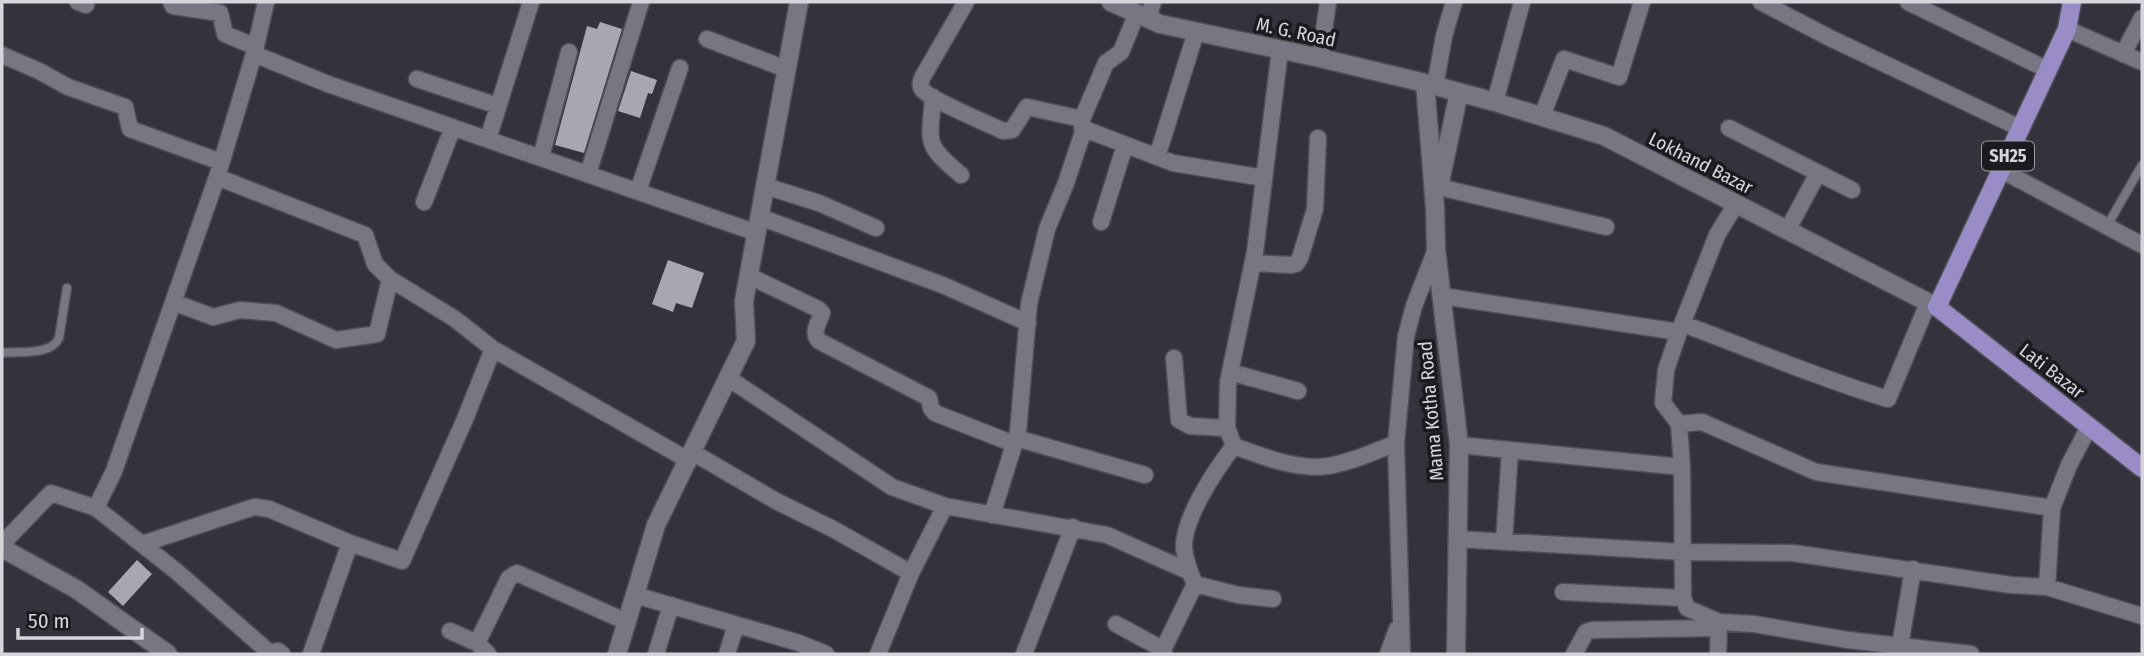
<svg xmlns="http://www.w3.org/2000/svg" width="2144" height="656" font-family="'Fira Sans Condensed',sans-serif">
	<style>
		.building { fill: #a8a6b3 }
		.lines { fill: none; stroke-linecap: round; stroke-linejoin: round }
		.lane-casing { stroke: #504e57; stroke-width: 11 }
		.street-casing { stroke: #504e57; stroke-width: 19 }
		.secondary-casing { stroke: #504e57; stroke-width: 21 }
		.primary-casing { stroke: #504e57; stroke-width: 21 }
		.lane { stroke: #787682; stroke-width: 8 }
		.street { stroke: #787682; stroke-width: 16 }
		.secondary { stroke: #787682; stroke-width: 18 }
		.primary { stroke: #9a8dc7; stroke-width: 18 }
		.labels { text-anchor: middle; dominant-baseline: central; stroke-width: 7; stroke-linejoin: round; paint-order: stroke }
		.shield { fill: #1b1b1f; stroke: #9e9da3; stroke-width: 2 }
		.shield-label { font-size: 18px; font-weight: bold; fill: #d6d5dc }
		.street-label { font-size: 19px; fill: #d6d5dc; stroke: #1b1b1f }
	</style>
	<rect width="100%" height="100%" fill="#34323d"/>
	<path class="building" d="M600,22L622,29L584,153L555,145L587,26L597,29Z
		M631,71L657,80L652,94L648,93L640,118L618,111Z
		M668,260L704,273L692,308L676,303L673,312L652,304Z
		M137,560L152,574L123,606L108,592Z"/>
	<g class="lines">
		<g class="lane-casing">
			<path id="lane" d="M2107,226L2142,165
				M2,353C19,351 51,356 59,338L67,288"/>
		</g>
		<g class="street-casing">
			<path id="street" d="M78,2L86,5
				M171,2L173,6L220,13L225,34L256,47
				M966,2L922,78C921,83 919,84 922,89C928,99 989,124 1003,131L1012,130L1027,107L1082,119
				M1761,2L1830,38L2020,128
				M1908,2L2048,70
				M1148,19L1153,2
				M2067,29L2142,62
				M707,39L786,69
				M1280,50L1255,252L1228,382L1227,428L1234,446C1261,456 1289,467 1318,467C1342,466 1374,452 1396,443L1406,336L1414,306L1436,249
				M254,54L328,84L757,233
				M2123,54L2142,18
				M2,55L39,71L68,87L125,107L130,129L221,162
				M1320,58L1328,2
				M417,79L498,106
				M1435,86L1444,36L1454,2
				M933,97C930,144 923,143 961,175
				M1495,102L1522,2
				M1542,116L1564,59L1619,77L1642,2
				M1082,128L1173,163L1264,178
				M1729,128L1852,190
				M488,139L531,2
				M541,157L569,52
				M1157,157L1196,32
				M2001,170L2142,245
				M588,174L641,2
				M217,177L365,235L375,264L390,279L455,319L493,349
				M765,186L819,203L876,228
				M1439,187L1606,227
				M638,191L680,68
				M424,202L453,127
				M760,217L945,286L1028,323
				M1101,222L1125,145
				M1787,231L1818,173
				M1253,263L1291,265L1296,264L1300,258L1315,209L1318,138
				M749,276L818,309L822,313C819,323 811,332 819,341L929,398L931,408L935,413L1014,444
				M1442,296L1679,332
				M173,302L213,317L240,310L276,313L336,340L377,334L390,279
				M1683,324C1751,349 1818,378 1888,399L1928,303
				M1174,358L1179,420L1190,426L1227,428
				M1230,372L1298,391
				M728,378L892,487L945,506L1107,535L1190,572
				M1679,424L1702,422L1816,472L2052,508
				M1016,438L1145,475
				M1396,443L1402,654
				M1459,445L1682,467
				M692,452L776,501L833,529L911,573L945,506
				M96,508L114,471L217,177L254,54L266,2
				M992,515L1018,432L1029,304L1047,229L1066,183L1083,132L1082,119L1106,63L1121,52L1137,13
				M1457,539L1683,552L1793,553L2011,585L2047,587L2052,508L2069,465L2089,427
				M1504,542L1510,450
				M2,544L51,493L96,508L176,571L270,653L278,651L282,654
				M142,544L254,507L269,509L350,543
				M1195,584L1238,595L1273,599
				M2047,587L2142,616
				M1563,592L1683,598
				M635,595L799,643L826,654
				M1719,622L1754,624L1848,640L1971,654
				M1116,624L1164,650
				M450,631L477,643L488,654
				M477,643L509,578L517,573L627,622
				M1900,646L1913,569
				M311,654L350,543L402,561L465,419L493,349L688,460
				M656,654L671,605
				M727,654L736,625
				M878,654L911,573
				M1024,654L1073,527
				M1161,654L1195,584C1190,573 1185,560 1184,548C1183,518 1216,469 1234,446
				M1388,654L1397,629
				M1574,654L1586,632L1592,630L1718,628
				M1718,654L1719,622L1687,608L1683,598L1682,467L1679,424L1663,403L1666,370L1679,332L1717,235L1736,204"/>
		</g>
		<g class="secondary-casing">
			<path id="secondary" d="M1111,2L1160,24L1320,58L1425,83L1495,102L1604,136L1937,307
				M1425,83L1435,208L1436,249L1459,445L1456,654
				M1439,187L1459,92
				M2,548L76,589L168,654
				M617,654L656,525L746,341L744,301L799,2"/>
		</g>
		<g class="primary-casing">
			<path id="primary" d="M2072,2L2067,29L1937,307L2142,468"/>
		</g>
		<use href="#lane" class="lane"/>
		<use href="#street" class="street"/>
		<use href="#secondary" class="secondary"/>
		<use href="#primary" class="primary"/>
	</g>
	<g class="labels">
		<rect class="shield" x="1982" y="141.5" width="52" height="29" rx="5"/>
		<g class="shield-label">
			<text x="2008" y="156">SH25</text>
		</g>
		<g class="street-label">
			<text transform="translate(1296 32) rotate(12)">M. G. Road</text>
			<text transform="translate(1701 163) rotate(27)">Lokhand Bazar</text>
			<text transform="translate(2052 371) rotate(38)">Lati Bazar</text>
			<text transform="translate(1431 411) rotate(-95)">Mama Kotha Road</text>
		</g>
	</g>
	<rect width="2144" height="656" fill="none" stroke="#d6d5dc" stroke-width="7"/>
	<path d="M18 628v10h124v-10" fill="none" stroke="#d6d5dc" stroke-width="3.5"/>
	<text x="28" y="628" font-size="21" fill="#d6d5dc" stroke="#1b1b1f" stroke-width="5" paint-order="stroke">50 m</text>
</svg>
